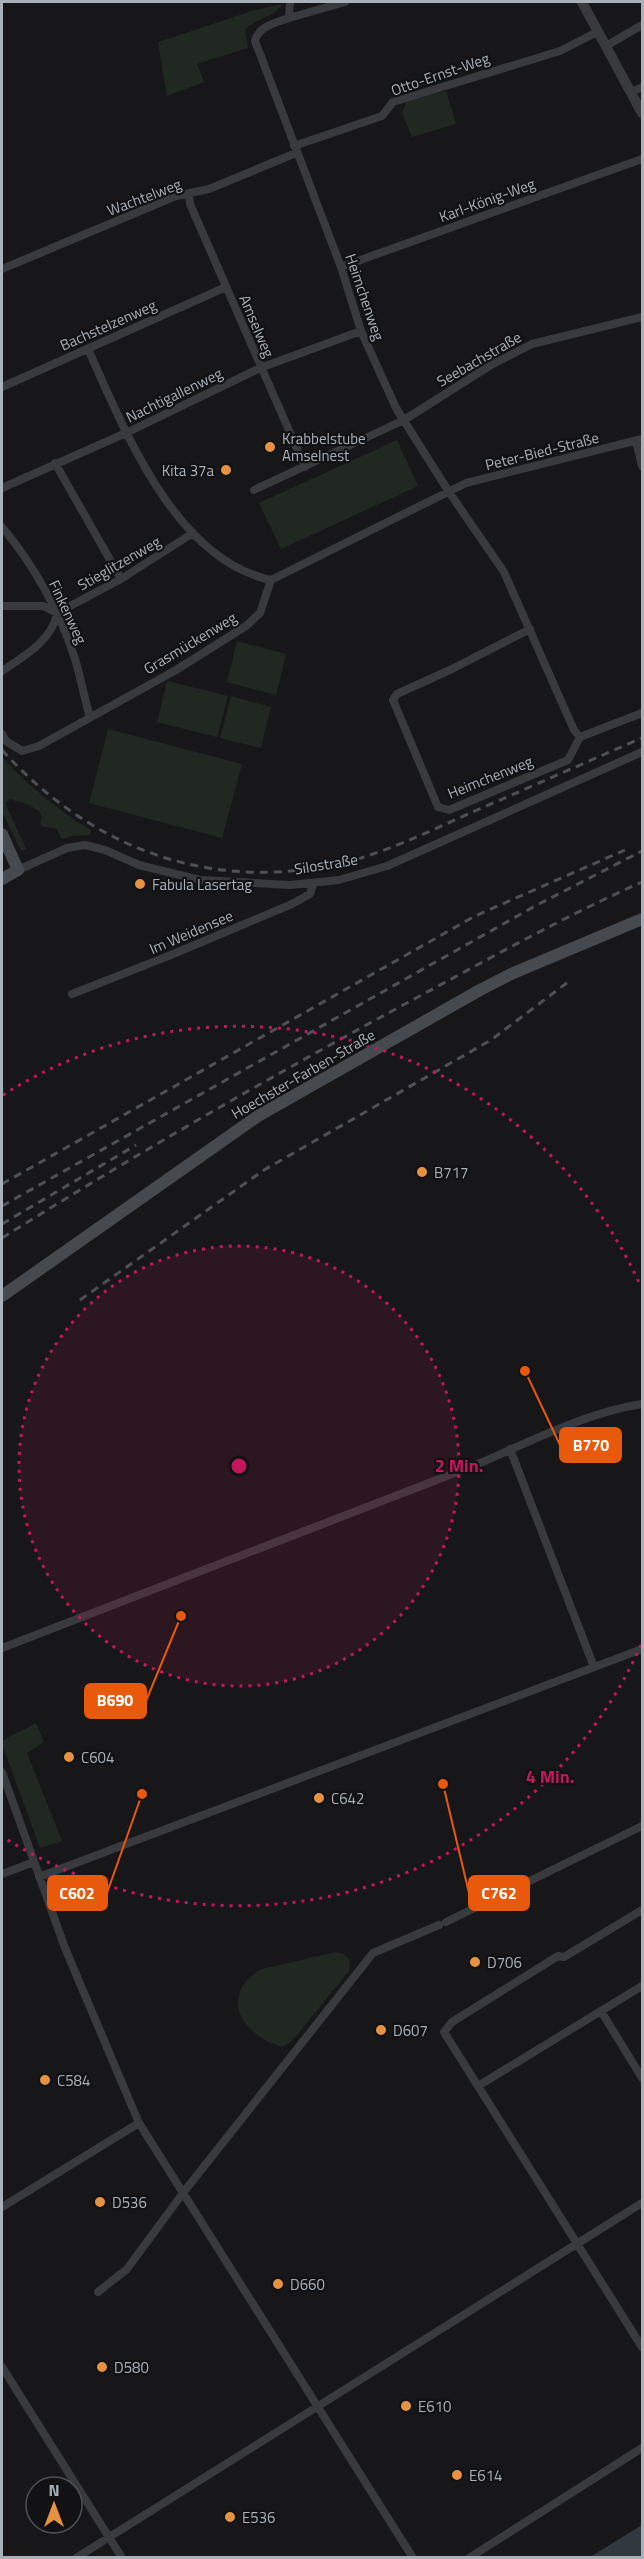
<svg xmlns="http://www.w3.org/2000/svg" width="644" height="2559" font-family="'Titillium Web',sans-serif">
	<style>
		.green { fill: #212821 }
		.water { fill: #303a3e }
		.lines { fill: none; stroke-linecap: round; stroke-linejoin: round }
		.minor { stroke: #383a3d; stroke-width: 8 }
		.tertiary { stroke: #383a3d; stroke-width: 10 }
		.secondary { stroke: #46494d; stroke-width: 12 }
		.rail { stroke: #4d5054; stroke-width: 3; stroke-dasharray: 8 6; stroke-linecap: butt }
		.ring { fill: none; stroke: #c2185b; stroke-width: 3; stroke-dasharray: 3 6 }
		.poi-dot { fill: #e59342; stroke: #121214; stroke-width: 2 }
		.labels { text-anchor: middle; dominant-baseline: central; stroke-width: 4.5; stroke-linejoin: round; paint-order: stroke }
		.street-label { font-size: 15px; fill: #aab0b8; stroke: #121214 }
		.poi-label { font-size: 15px; fill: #aab0b8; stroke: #121214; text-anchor: start }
		.centre { fill: #c2185b; stroke: #121214; stroke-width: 3 }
		.ring-label { font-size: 18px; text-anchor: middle; font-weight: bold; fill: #c2185b; stroke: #121214; stroke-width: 4.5; stroke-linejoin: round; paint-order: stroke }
		.leader { fill: none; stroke: #e8590c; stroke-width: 2 }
		.callout-dot { fill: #e8590c; stroke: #121214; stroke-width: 2 }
		.callout { fill: #e8590c; stroke: #e8590c; stroke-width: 2 }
		.callout-label { font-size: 16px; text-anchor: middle; font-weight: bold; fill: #fff }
	</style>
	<rect width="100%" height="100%" fill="#171719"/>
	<path class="green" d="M283,4C274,18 255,18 245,30L248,48L197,64L204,82L167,96L158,42L252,11Z
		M446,91L456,124L412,137L402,113L407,101Z
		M397,440L418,486L281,549L259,503Z
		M237,641L286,654L276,695L227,682Z
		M167,681L228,696L217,737L157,722Z
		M231,696L271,707L261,748L220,738Z
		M108,729L242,764L222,838L89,803Z
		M2,757C29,786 57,810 91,830L90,835L72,836L62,839L56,828L44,827L40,823L42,817L39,811L29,805L10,799L5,803L26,849L21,851L2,812Z
		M36,1723L44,1742L27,1753L62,1841L40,1848L2,1744V1741Z
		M336,1952C347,1954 352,1959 349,1971L292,2041L282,2047L273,2043L271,2044C260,2037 248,2029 242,2018C231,1998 244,1978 262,1969Z"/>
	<path class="water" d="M642,2525V2557H590Z"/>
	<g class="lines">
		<path class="minor" d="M290,2L289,18C276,23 258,26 255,41L341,267L361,331L396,408L449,492L504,572L574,730L580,737
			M289,18L345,2
			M606,46L642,25
			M632,92L642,87
			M294,146L382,116L393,102L560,51L599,31
			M189,194L190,204L305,467
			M341,267L642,159
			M2,269L176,196L209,189L296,153
			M88,349C124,429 175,560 271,580
			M2,387L226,287
			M636,441L642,466
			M55,463L121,579
			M2,488L126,433L260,368L361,331
			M254,490L404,420L491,365L532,344L642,317
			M2,527C34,565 60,612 75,659C81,678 84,698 90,717
			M2,606H43L57,613
			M530,629L452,669L397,694L393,700L438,807L449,810L568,760L580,737
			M2,671C23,657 53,640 57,613L121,579L193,533
			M2,734L6,741L22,751L39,746L176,670L246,626L260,613L271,580L466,483L642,439
			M580,737L642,713
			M18,870L67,848L85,845L105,850L139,865L200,880L290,885L339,880L387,866L642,752
			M72,994L171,955L292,904L310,894L313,885
			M510,1449L594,1667
			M2,1648L478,1464C531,1441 585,1413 642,1404
			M2,1772L65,1948L139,2123L413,2558
			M2,1874L34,1862
			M39,1877L642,1649
			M642,1910L564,1957L558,1956L452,2022L444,2032L642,2347
			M446,1922L642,1826
			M601,2011L642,2078
			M478,2086L642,1986
			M2,2207L139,2123
			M98,2292L127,2269L183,2193L373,1953L439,1925
			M2,2367L122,2558
			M76,2558L642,2203
			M469,2558L642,2448"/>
		<path class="tertiary" d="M582,2L642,113"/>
		<path class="secondary" d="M2,834L18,870L2,879
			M2,1296L258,1116L480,990L511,974L642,919"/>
		<path class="rail" d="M2,750C87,844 200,890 328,866C377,857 423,834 468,814C526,789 584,763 642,738
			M2,1184L475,916L625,850
			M2,1206L537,905L642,851
			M2,1224L136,1145
			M2,1238C133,1156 268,1078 405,1004C483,962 561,918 642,882
			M80,1300L264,1170L491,1040L568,982"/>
	</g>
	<circle cx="239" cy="1466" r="220" fill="#c2185b" fill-opacity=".12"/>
	<g class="ring">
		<circle cx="239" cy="1466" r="220"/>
		<path d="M641 1645A440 440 0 0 1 3 1837M3 1095A440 440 0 0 1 641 1287"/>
	</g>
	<g class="poi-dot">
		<circle cx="270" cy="447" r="6"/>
		<circle cx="226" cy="470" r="6"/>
		<circle cx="140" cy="884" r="6"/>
		<circle cx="422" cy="1172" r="6"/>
		<circle cx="69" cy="1757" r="6"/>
		<circle cx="319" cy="1798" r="6"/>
		<circle cx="475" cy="1962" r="6"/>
		<circle cx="381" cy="2030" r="6"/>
		<circle cx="45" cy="2080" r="6"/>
		<circle cx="100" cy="2202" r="6"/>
		<circle cx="278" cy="2284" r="6"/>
		<circle cx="102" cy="2367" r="6"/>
		<circle cx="406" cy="2406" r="6"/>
		<circle cx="457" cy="2475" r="6"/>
		<circle cx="230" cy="2517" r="6"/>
	</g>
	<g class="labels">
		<g class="street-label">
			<text transform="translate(440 74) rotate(-19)">Otto-Ernst-Weg</text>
			<text transform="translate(144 197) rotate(-21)">Wachtelweg</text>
			<text transform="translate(487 200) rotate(-20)">Karl-König-Weg</text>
			<text transform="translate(365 297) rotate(71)">Heimchenweg</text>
			<text transform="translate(108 325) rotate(-24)">Bachstelzenweg</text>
			<text transform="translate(257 326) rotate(67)">Amselweg</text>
			<text transform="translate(479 359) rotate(-30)">Seebachstraße</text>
			<text transform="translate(174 395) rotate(-26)">Nachtigallenweg</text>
			<text transform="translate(542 451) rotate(-14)">Peter-Bied-Straße</text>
			<text transform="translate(119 563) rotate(-30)">Stieglitzenweg</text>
			<text transform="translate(68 612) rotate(65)">Finkenweg</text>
			<text transform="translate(190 643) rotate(-31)">Grasmückenweg</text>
			<text transform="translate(490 777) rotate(-22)">Heimchenweg</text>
			<text transform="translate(326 864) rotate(-9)">Silostraße</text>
			<text transform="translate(191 932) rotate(-23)">Im Weidensee</text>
			<text transform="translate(303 1074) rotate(-30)">Hoechster-Farben-Straße</text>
		</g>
		<g class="poi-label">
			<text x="282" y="438">Krabbelstube<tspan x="282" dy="17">Amselnest</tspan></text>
			<text x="214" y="470" text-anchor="end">Kita 37a</text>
			<text x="152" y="884">Fabula Lasertag</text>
			<text x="434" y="1172">B717</text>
			<text x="81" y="1757">C604</text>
			<text x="331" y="1798">C642</text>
			<text x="487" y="1962">D706</text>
			<text x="393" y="2030">D607</text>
			<text x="57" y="2080">C584</text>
			<text x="112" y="2202">D536</text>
			<text x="290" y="2284">D660</text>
			<text x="114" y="2367">D580</text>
			<text x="418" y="2406">E610</text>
			<text x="469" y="2475">E614</text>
			<text x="242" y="2517">E536</text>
		</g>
	</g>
	<circle cx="239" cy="1466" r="9" class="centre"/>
	<g class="ring-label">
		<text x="459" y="1472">2 Min.</text>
		<text x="550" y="1783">4 Min.</text>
	</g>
	<path class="leader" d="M525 1371L560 1445M181 1616L146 1701M443 1784L469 1893M142 1794L107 1893"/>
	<g class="callout-dot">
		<circle cx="525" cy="1371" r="6"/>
		<circle cx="181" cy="1616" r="6"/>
		<circle cx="443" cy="1784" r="6"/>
		<circle cx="142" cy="1794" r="6"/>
	</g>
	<g class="callout">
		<rect x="560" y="1428" width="61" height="34" rx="6"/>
		<rect x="85" y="1684" width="61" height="34" rx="6"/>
		<rect x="469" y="1876" width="60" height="34" rx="6"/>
		<rect x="48" y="1876" width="59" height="34" rx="6"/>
	</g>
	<g class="callout-label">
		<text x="591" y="1451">B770</text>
		<text x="115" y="1706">B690</text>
		<text x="499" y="1899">C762</text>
		<text x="77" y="1899">C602</text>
	</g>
	<rect width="644" height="2559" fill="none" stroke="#aab0b8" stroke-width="6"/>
	<g transform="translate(54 2505)"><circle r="28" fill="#121214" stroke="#4f5156" stroke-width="1.5"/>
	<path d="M0-4.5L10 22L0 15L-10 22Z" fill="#e59342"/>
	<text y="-9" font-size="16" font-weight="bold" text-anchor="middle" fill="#aab0b8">N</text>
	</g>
</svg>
